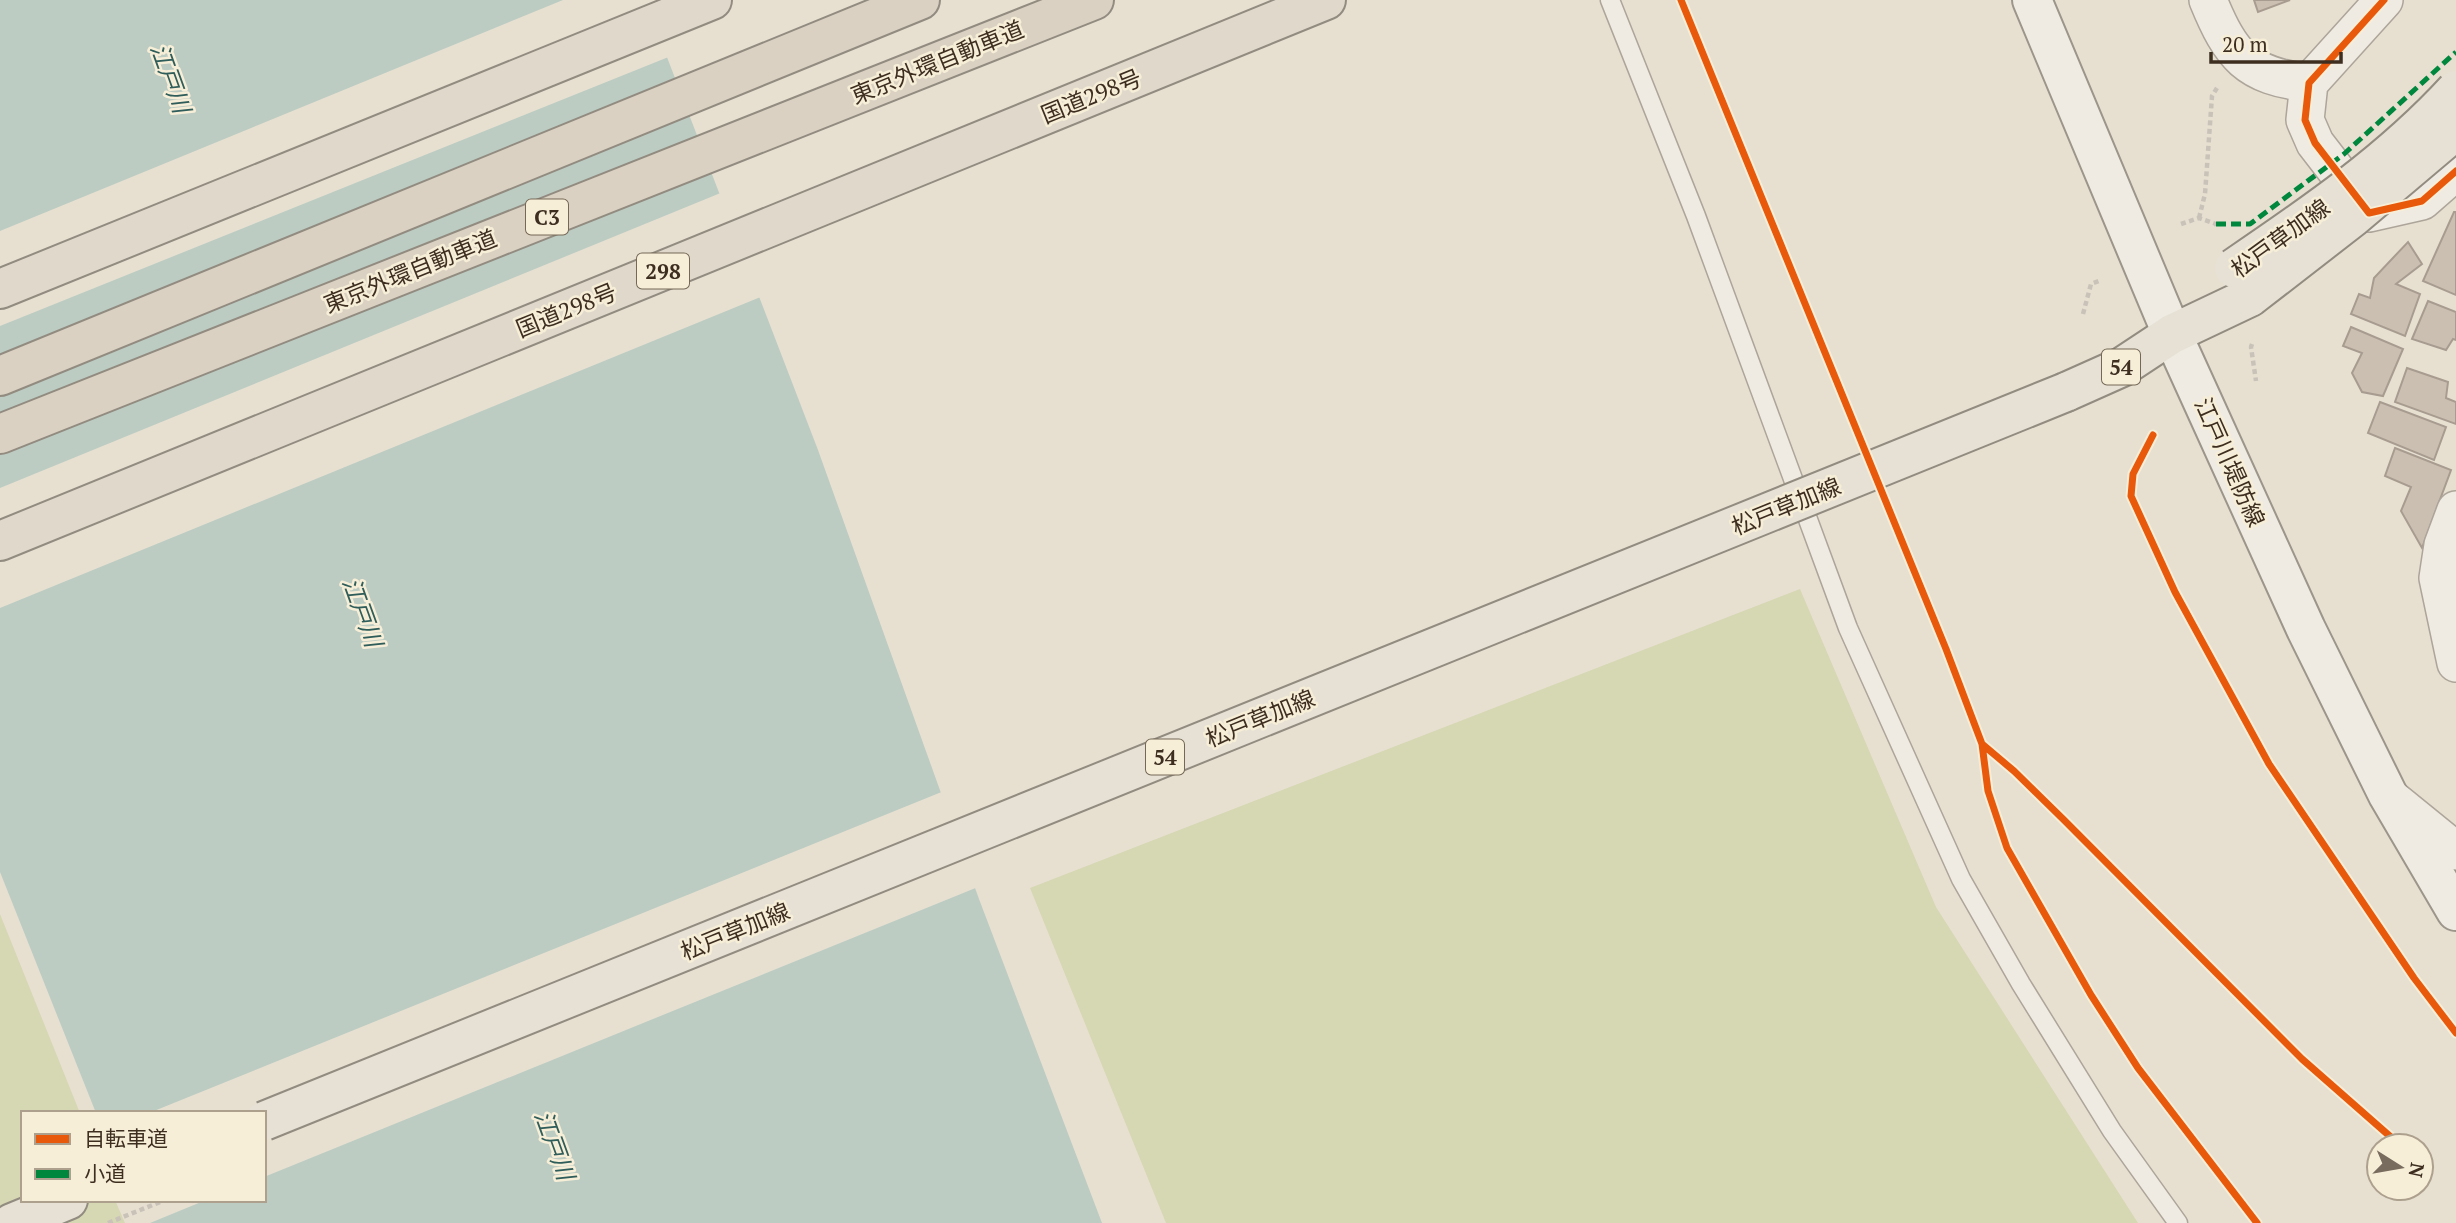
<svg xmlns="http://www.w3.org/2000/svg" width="2456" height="1223" font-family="'PT Serif','Noto Sans JP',serif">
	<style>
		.green { fill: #d6d7b3 }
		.water { fill: #bcccc2 }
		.pier { fill: #e7e0d1 }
		.building { fill: #cbbfb2; stroke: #a89c90; stroke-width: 2 }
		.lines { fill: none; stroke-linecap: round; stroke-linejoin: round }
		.service-casing { stroke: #ada599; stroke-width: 21 }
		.minor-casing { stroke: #ada599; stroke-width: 40 }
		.secondary-casing { stroke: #9c958a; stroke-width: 42 }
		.primary-casing { stroke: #928b80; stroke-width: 42 }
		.trunk-casing { stroke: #928b80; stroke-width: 42 }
		.motorway-casing { stroke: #928b80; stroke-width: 42 }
		.path { stroke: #c8c2b9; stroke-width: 4.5; stroke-dasharray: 5 3.5; stroke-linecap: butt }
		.service { stroke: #efebe3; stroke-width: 18 }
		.minor { stroke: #efebe3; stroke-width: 37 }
		.secondary { stroke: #efebe3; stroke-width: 38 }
		.primary { stroke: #e6e1d4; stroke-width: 38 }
		.trunk { stroke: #e0d9cb; stroke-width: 38 }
		.motorway { stroke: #dad1c2; stroke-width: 38 }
		.primary-bridge-casing { stroke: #928b80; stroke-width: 42; stroke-linecap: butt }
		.primary-bridge { stroke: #e6e1d4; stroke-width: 38 }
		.quiet { stroke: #00873e; stroke-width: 5; stroke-dasharray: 10 5; stroke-linecap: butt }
		.cycleway-casing { stroke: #f7eed8; stroke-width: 11 }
		.cycleway { stroke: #e8590c; stroke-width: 7 }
		.labels { text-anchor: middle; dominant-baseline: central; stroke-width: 5; stroke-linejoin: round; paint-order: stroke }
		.shield { fill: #f7eed8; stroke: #756857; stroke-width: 2 }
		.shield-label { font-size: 21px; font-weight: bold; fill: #3d2e20 }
		.street-label { font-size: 23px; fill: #3d2e20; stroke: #f7eed8 }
		.water-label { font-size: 24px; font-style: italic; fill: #2f5d5a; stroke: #f7eed8 }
	</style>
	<rect width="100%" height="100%" fill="#e7e0d1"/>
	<path class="green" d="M1800,589L1936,907L2138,1223H1166L1030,888Z
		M0,914L80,1113H23V1200H115L125,1223H0Z"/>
	<path class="water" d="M0,0H645L818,450L979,899L1102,1223H140L131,1200H264V1113H96L0,872Z"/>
	<path class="pier" d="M563,0H649L671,56L0,326V231Z
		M723,192L763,296L0,608V488Z
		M944,791L978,887L264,1177V1113H149Z
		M128,1200H206L150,1223H136Z"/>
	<path class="building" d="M2254,0H2290L2258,12Z
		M2454,212H2456V295L2423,281Z
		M2408,242L2422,264L2396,284L2420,294L2405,336L2351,314L2359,294L2370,298L2374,278Z
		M2428,301L2456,312V340L2453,339L2446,350L2412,339Z
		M2351,327L2403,349L2383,396L2362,392L2352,373L2362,353L2343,346Z
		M2407,368L2448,382L2446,398L2456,402V424L2395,402Z
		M2380,402L2446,427L2434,460L2368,433Z
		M2395,448L2451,470L2422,548L2401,511L2411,487L2385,476Z"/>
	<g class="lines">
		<g class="service-casing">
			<path id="service" d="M1610,0L1696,216L1848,628L1961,879L2021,984L2112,1131L2178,1223"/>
		</g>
		<g class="minor-casing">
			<path id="minor" d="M2208,0C2231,56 2247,76 2309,83
				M2384,0L2309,83L2305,120L2315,143L2369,213L2422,201L2456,171
				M2456,510L2443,545L2438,578L2456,663
				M2392,799L2456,851"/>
		</g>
		<g class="secondary-casing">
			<path id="secondary" d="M2032,0L2172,334L2306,629L2388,795L2456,911"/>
		</g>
		<g class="primary-casing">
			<path id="primary" d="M2066,392L2122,367L2172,334L2250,297
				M12,1223L68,1200"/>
		</g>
		<g class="trunk-casing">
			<path id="trunk" d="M0,289L712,0
				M0,541L1326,0"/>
		</g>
		<g class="motorway-casing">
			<path id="motorway" d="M0,376L920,0
				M0,434L1094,0"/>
		</g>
		<path class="path" d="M2199,218L2205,194L2212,96L2217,88
			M2181,224L2199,218L2216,224L2217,229
			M2083,314L2091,284L2099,281
			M2252,344L2251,347L2256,381
			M108,1223L165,1200"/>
		<use href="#service" class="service"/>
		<use href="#minor" class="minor"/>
		<use href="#secondary" class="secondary"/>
		<use href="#primary" class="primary"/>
		<use href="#trunk" class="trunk"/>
		<use href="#motorway" class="motorway"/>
		<g class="primary-bridge-casing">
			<path id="primary-bridge" d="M2234,268C2312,215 2391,161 2456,90
				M2250,297L2352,218L2456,130
				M264,1121L2066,392"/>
		</g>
		<use href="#primary-bridge" class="primary-bridge"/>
		<path class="quiet" d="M2216,224H2250L2344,154L2456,52"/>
		<g class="cycleway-casing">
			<path id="cycleway" d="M1681,0L1946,649L1982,744L1988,791L2007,848L2091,995L2138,1068L2257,1223
				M2384,0L2309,83L2305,120L2315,143L2369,213L2422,201L2456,171
				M2153,435L2133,474L2131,496L2175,592L2269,764L2414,978L2456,1033
				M1982,744L2014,771L2063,819L2302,1059L2401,1146"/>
		</g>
		<use href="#cycleway" class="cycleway"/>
	</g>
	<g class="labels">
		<g class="shield">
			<rect x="526" y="199.5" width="42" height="35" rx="5"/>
			<rect x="637" y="253.5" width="52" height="35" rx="5"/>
			<rect x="2102" y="349.5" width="38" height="35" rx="5"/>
			<rect x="1146" y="739.5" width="38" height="35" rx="5"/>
		</g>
		<g class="shield-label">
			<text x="547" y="217">C3</text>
			<text x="663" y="271">298</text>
			<text x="2121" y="367">54</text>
			<text x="1165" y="757">54</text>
		</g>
		<g class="street-label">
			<text transform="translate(937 62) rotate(-22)">東京外環自動車道</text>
			<text transform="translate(1091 96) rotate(-22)">国道298号</text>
			<text transform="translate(2280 238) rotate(-36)">松戸草加線</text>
			<text transform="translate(410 271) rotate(-22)">東京外環自動車道</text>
			<text transform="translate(566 310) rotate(-22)">国道298号</text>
			<text transform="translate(2230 462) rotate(66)">江戸川堤防線</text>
			<text transform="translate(1786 506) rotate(-22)">松戸草加線</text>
			<text transform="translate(1260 718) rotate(-22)">松戸草加線</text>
			<text transform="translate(735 931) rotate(-22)">松戸草加線</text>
		</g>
		<g class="water-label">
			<text transform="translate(171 78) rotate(70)">江戸川</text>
			<text transform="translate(363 612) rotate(70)">江戸川</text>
			<text transform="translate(555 1145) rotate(70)">江戸川</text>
		</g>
	</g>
	<rect x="21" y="1111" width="245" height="91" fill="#f7eed8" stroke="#ada18e" stroke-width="2"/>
	<rect x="35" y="1134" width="35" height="10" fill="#e8590c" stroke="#ada18e" stroke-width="2"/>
	<text x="84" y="1146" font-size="21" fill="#3d2e20">自転車道</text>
	<rect x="35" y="1169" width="35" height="10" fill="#00873e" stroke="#ada18e" stroke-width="2"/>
	<text x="84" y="1181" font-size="21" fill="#3d2e20">小道</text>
	<g transform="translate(2400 1167) rotate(101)"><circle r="33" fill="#f7eed8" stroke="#ada18e" stroke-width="2"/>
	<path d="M0-5L12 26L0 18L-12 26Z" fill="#786c5e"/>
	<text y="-10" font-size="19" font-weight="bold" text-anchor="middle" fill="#3d2e20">N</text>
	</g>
	<path d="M2211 52v10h130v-10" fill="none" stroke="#3d2e20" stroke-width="3.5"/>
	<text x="2222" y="52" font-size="21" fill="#3d2e20" stroke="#f7eed8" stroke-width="5" paint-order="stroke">20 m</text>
</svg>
